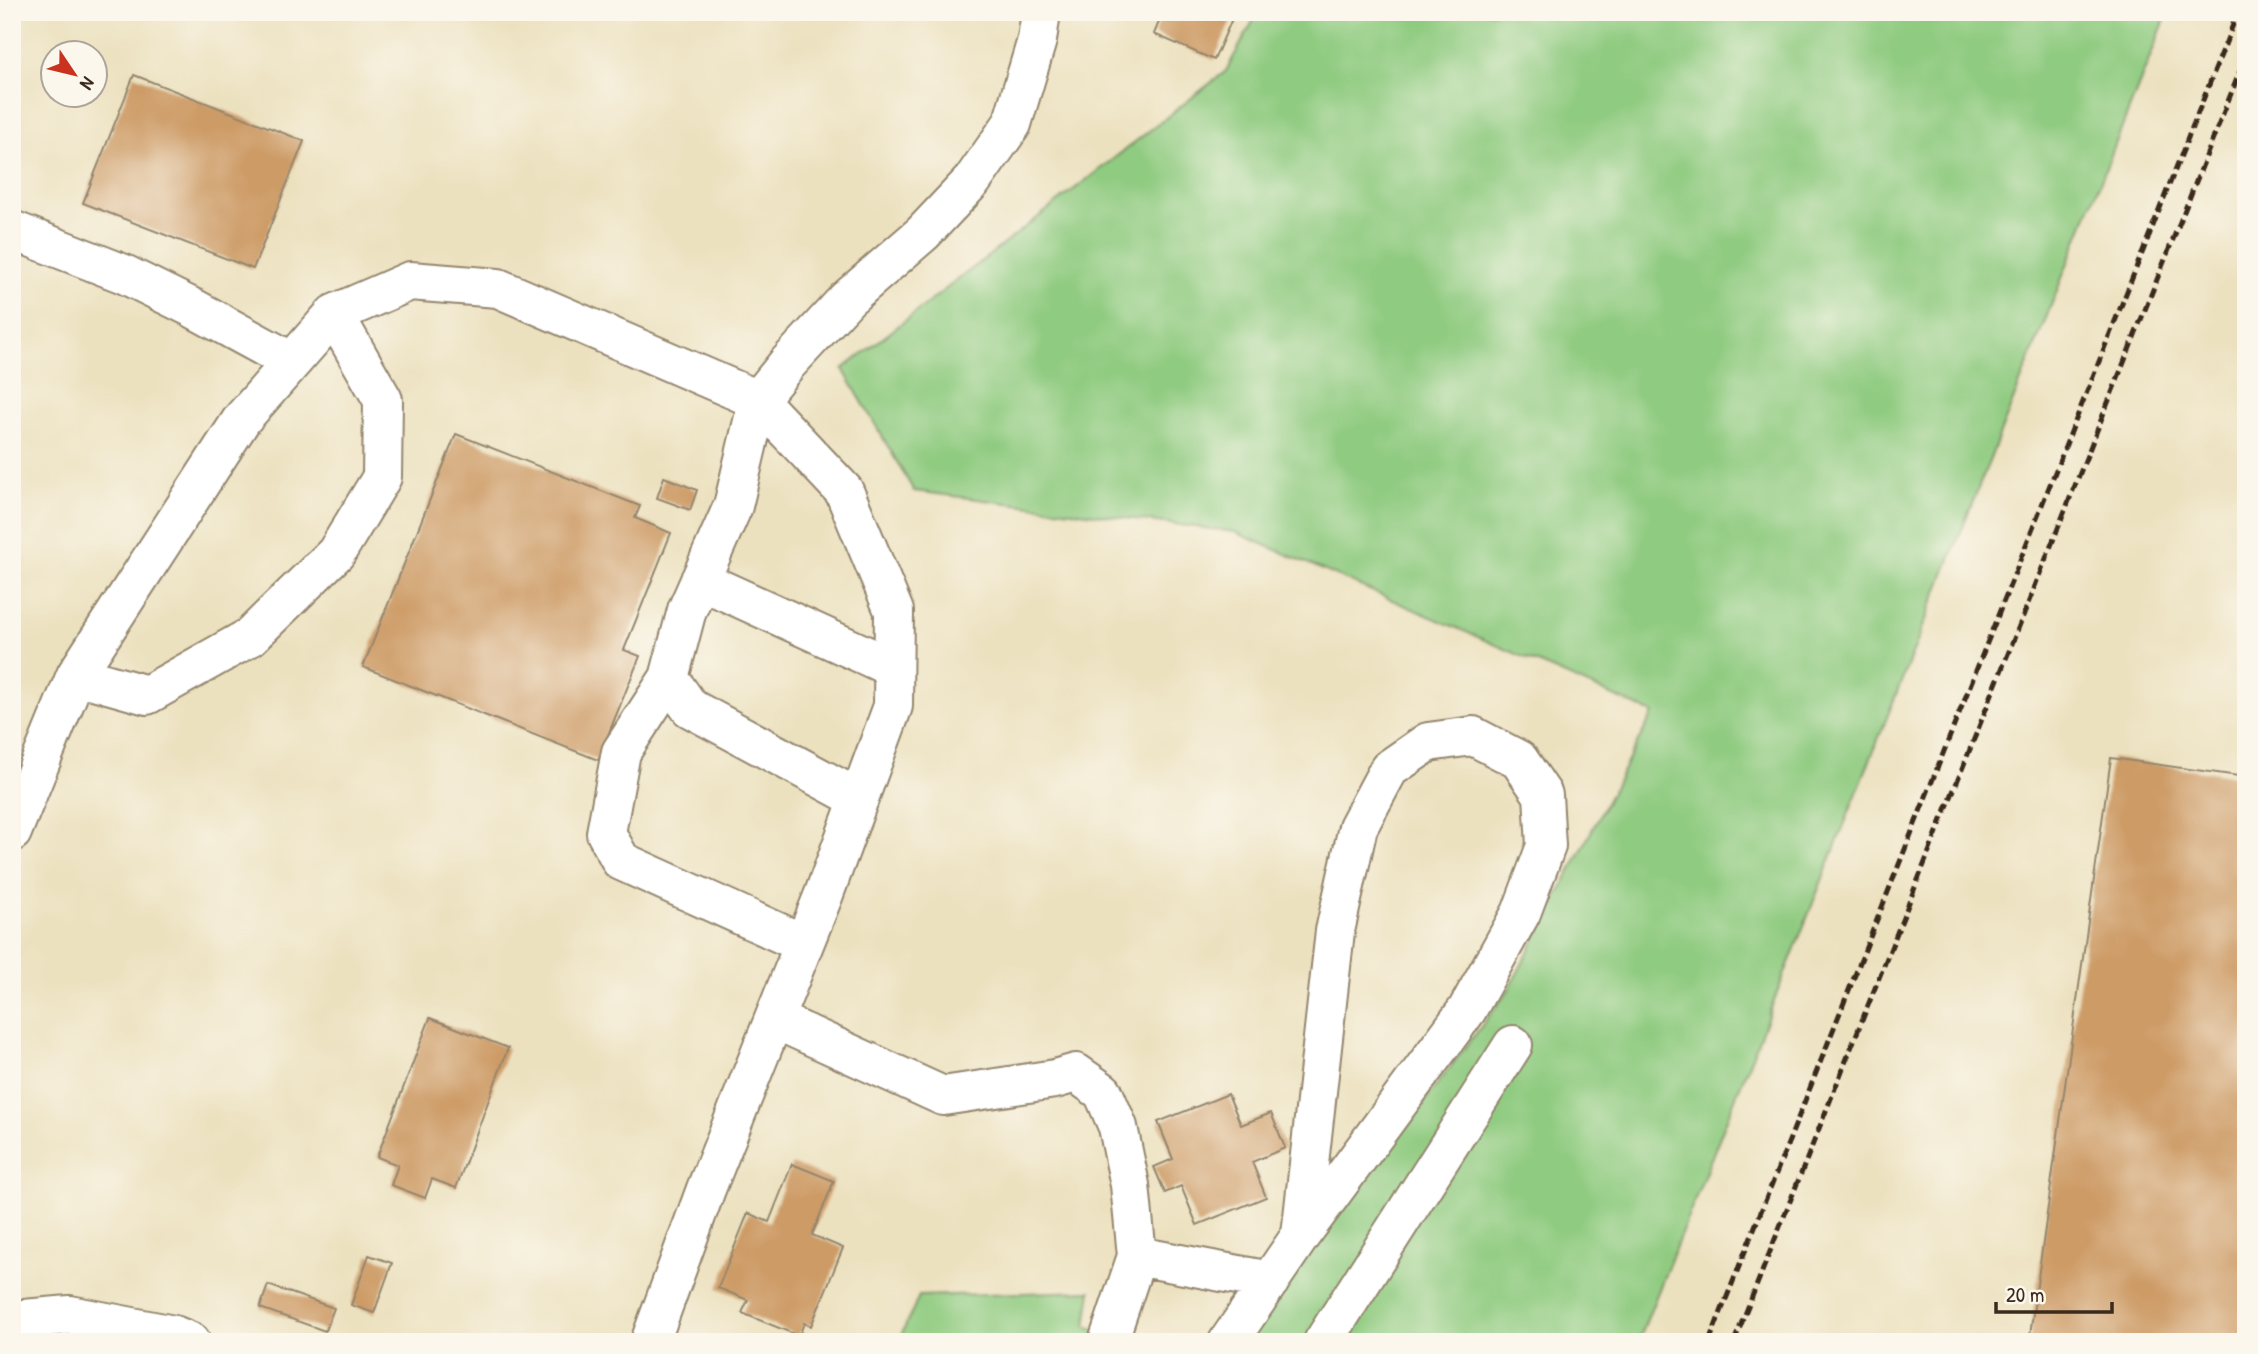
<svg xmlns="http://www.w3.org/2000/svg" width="2258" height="1354" font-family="'Patrick Hand',sans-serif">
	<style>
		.green { fill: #8fcb80; stroke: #657a4f; stroke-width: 2 }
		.building { fill: #cd9b66 }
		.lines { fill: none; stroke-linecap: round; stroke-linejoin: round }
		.minor-casing { stroke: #94866e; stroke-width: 42 }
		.minor { stroke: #fff; stroke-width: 38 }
		.rail { stroke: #3b2a1e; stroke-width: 5; stroke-dasharray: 10 5; stroke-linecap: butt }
	</style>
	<rect width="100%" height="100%" fill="#fbf7ec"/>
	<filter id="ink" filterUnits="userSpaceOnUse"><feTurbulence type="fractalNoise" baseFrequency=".0143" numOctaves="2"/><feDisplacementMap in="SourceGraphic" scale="14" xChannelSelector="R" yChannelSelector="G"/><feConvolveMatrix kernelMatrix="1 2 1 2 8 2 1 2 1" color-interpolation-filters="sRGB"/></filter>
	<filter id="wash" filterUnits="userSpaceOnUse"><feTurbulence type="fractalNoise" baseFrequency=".00686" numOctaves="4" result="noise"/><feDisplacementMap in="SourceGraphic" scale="28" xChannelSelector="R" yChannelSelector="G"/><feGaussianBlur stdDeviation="1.57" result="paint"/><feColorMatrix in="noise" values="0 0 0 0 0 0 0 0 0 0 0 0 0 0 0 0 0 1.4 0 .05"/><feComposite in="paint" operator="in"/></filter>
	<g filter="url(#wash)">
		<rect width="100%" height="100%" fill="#ece1bf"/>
		<path class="green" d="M1258,12H2168L1638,1342H1242L1508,991L1653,713L1235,532L914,491L843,369L1226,71Z
			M1091,1291L1086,1327L1131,1342H898L919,1296Z"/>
		<g id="blocks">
			<path class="building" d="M1163,12H1235L1214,60L1154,34Z
				M134,75L304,141L253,269L83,203Z
				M456,434L640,506L635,518L671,533L624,650L640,656L598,760L363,667Z
				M664,477L697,490L690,510L657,498Z
				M2111,758L2246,777V1342H2029Z
				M430,1018L508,1048L456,1188L432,1179L425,1198L391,1185L398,1165L377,1157Z
				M1228,1094L1241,1125L1271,1113L1285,1148L1252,1162L1266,1197L1197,1225L1181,1186L1165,1193L1154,1167L1173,1159L1158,1122Z
				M792,1164L834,1181L812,1235L843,1248L811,1326L804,1323L799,1336L742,1313L748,1300L718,1288L748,1213L769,1222Z
				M369,1255L392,1263L374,1313L351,1305Z
				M268,1285L334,1308L325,1331L260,1308Z"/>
		</g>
	</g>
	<g filter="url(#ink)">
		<use href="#blocks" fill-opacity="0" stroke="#94866e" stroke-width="2"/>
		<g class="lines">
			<g class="minor-casing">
				<path id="minor" d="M12,230L124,274L193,308L292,362
					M700,580L893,668
					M76,675L147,695L250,637L336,553L382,477L383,400L334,314
					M669,678L621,752L606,833L621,861L804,944
					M859,799L690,708L669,678L687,610L733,506L758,400L787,364L847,299L923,233L972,181L1012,124L1037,40L1041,12
					M12,832L76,675L242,419L334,314L410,281L498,288L758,400L844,491L894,611L893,706L824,894L706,1189L650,1342
					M774,1019L943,1096L1055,1079L1076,1073L1103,1092L1118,1127L1130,1185L1137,1256L1108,1342
					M1137,1256L1270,1281
					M12,1320L70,1315L174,1335L191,1342
					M1228,1342L1301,1235L1467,1010L1521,913L1546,846L1543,795L1519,760L1473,736L1428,742L1389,769L1358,827L1335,931L1301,1235
					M1323,1342L1513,1045"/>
			</g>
			<use href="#minor" class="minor"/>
			<path class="rail" d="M1709,1342L2238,12
				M1734,1342L2246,56"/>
		</g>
	</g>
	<rect width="2258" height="1354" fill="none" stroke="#fbf7ec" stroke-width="42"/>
	<g transform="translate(74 74) rotate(125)"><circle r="33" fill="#fbf7ec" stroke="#aea59a" stroke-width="2"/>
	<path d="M0-5L12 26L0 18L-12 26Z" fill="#c8321e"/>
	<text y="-10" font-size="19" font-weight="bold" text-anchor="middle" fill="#3b2a1e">N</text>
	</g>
	<path d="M1996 1302v10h116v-10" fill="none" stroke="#3b2a1e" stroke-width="3.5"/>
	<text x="2006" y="1302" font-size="21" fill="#3b2a1e" stroke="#fbf7ec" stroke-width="5" paint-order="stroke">20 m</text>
</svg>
